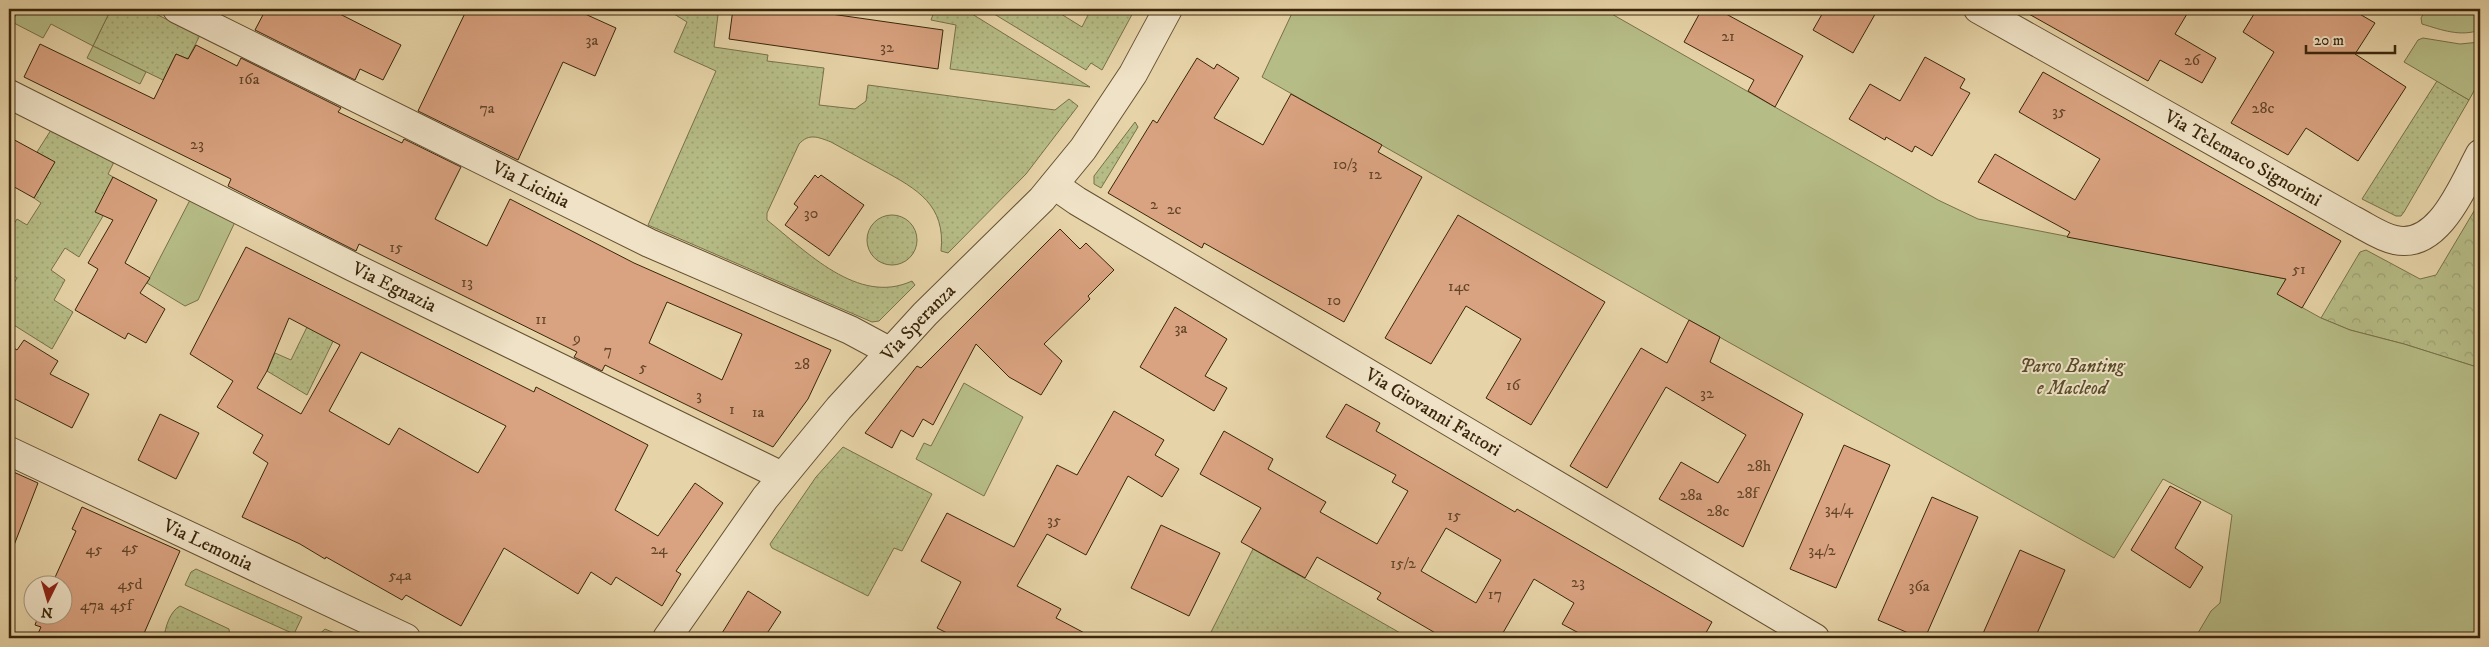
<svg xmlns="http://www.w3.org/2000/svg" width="2489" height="647" font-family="'IM FELL DW Pica',serif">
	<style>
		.grass { fill: url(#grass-dots); stroke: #787148 }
		.forest { fill: url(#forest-crowns); stroke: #787148 }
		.green { fill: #b6bc86; stroke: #787148 }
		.building { fill: #d9a280; stroke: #3a260b; fill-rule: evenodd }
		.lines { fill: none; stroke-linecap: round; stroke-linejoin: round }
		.minor-casing { stroke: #655132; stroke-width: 30 }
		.minor { stroke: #efe2c6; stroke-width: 28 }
		.labels { text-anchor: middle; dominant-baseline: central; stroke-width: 4; stroke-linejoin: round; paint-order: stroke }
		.number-label { font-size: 16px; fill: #624528 }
		.street-label { font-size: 19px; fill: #3a260b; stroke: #efe2c6 }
		.park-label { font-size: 19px; font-style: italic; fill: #594c2a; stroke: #efe2c6 }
	</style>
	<defs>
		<pattern id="grass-dots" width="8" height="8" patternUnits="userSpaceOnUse" patternTransform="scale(1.25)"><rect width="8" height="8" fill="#b6bc86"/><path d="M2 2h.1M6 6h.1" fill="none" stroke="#9da172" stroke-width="1.8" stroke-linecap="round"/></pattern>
		<pattern id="forest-crowns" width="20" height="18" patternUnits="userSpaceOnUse" patternTransform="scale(1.25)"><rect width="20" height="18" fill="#b6bc86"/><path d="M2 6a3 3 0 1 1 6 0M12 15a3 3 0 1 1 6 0" fill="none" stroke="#9da172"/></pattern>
	</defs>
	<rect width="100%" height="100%" fill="#e6d3a7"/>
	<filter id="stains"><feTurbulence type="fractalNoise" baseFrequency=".004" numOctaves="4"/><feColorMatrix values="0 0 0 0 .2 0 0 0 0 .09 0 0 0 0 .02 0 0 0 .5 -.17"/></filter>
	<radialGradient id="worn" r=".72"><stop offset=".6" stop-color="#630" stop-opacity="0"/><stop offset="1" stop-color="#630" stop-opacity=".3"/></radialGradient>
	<path class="grass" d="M111,9H145L200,35L188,59L176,54L163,80L93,46Z
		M666,9H708L718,15L714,47L768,55L767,61L824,68L819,105L855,109L866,101L868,85L1055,110L1069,99L1078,106L1026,174L948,253L941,251C946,205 917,189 882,170C865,161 848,151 831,142C818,137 809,133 799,144L767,213V220C806,251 858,306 912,281L915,285L879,321L872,322L648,225L716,71L674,52L687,22Z
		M935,9H964L1090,87L950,69L956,25L931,20Z
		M986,9H1053L1082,27L1091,9H1135L1102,70L1091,63L1086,70Z
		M2437,81L2469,100L2404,212L2401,216H2396L2362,199Z
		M1135,122L1138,127L1101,188L1094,184V176Z
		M51,130L114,162L108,174L113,177L103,216L79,257L65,248L51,270L65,280L54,300L73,312L52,349L9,322V291L17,278L9,272V232L17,219L27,225L41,203L34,198L54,162L37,152Z
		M867 240a25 25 0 1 1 50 0a25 25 0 1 1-50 0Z
		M307,327L339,329L307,395L267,371L275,353L291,360Z
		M843,447L932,494L902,551L894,548L868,596L772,548L770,544L816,477Z
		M1253,549L1409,638H1208Z
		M196,569L302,617L294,634L185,585L191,572Z
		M180,606L229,629L230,638H164C165,628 170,611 180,606Z
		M325,629L346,638H315Z"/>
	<path class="forest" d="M2480,201V368L2404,344L2350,330L2321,318L2360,252L2366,250L2420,279L2436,275Z"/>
	<path class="green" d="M19,9H111L93,46L146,72L140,84L87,58L93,46L51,24L43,38L12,22Z
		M1294,9H1603L1938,200L1978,219L2286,279L2278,294L2321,318L2350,330L2404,344L2480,368V638H2195L2211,611L2220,603L2232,515L2163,479L2114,558L1689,320L1262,77Z
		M2426,9H2454L2460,12L2463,9H2480V30C2460,37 2442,30 2422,24L2421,18Z
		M2423,38L2460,44L2480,42V80L2469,100L2404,62L2418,40Z
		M190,200L235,222L198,300L185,306L147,283Z
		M964,383L1023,417L984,496L916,459L924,443L931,446Z"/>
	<path class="building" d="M266,9H330L401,45L383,80L360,69L355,80L255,30Z
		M467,9H574L616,28L595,76L563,62L518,160L418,111Z
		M733,9H796L943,30L938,69L729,39Z
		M1702,9H1717L1803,56L1775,107L1748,91L1754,80L1684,42Z
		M1825,9H1878L1853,53L1813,30Z
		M2020,9H2190L2175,34L2216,58L2202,83L2160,60L2148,81Z
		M2257,9H2351L2375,23L2355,54L2406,87L2358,161L2306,128L2288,155L2231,123L2274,52L2243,32Z
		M40,44L154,99L176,54L188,59L196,45L237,66L241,58L341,108L338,112L402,143L404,139L461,167L435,219L487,246L510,199L634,263L831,350L808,399L773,447L605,365L602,371L574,357L577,352L359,244L356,251L228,186L231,179L24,77ZM667,302L742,334L722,380L649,343Z
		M1925,57L1965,79L1960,88L1970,93L1932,156L1915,146L1912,152L1886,137L1885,140L1849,119L1870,84L1900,101Z
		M1197,58L1214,69L1217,64L1239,78L1214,118L1263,145L1291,94L1382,145L1378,152L1422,177L1344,322L1204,243L1202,248L1108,193L1153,120L1157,123Z
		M2043,72L2341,241L2302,308L2277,294L2286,279L2067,237L2070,232L1978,182L1995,154L2075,200L2100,159L2019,112Z
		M9,137L55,162L34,198L9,184Z
		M815,175L818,178L821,175L864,205L829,256L785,225L798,207L794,204Z
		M113,177L157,200L125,263L150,278L140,293L165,309L146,343L128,333L125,339L75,310L98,269L88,263L113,220L95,212Z
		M1458,215L1605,302L1531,425L1486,398L1521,339L1466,306L1431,364L1385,338Z
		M1060,229L1080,249L1086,243L1114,270L1088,296L1090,299L1044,344L1062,361L1041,395L1009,377L976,344L933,425L923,419L913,437L901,430L892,448L865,433L917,366L921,368Z
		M246,247L534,392L536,387L648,445L615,510L658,536L695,483L723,503L676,571L681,574L662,606L616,577L611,585L591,572L578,594L504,548L461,626L406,595L402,600L326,557L325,559L300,544L242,517L268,463L253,453L263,435L217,407L233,381L190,354ZM289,318L340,345L301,414L257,388L267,371ZM361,352L506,426L478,473L399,428L389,445L329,411Z
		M1175,307L1227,339L1205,376L1227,388L1214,411L1140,367Z
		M1689,320L1720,337L1710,362L1803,414L1743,547L1659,499L1681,462L1718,483L1746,435L1666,387L1607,488L1570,466L1641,348L1667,363Z
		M24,340L58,361L50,374L89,394L72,428L9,396V345L17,350Z
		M1346,404L1380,423L1376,431L1515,512L1517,509L1712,622L1703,638H1588L1562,624L1574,603L1534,579L1500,638H1444L1377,599L1381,593L1317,557L1305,578L1241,542L1261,508L1200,474L1224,431L1273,459L1268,469L1326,502L1320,512L1377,544L1408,491L1392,482L1396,475L1326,437ZM1446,528L1501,560L1476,603L1421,571Z
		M1114,411L1164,440L1155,455L1179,469L1162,497L1128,476L1086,555L1047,534L1017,586L1061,609L1056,618L1094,638H957L937,628L961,582L921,561L947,513L1014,547L1057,465L1077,475Z
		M160,414L199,433L176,479L138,460Z
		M1844,445L1890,465L1836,588L1790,569Z
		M9,470L38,483L11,553H9Z
		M2170,486L2201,502L2175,548L2203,567L2190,588L2131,550Z
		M1932,497L1978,517L1925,638H1920L1878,620Z
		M82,507L180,551L142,638H36L41,627L35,625L39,614H62V584H52L76,531L72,529Z
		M1161,525L1220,553L1189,616L1131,588Z
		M2020,550L2065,570L2035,638H1981Z
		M748,591L781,612L764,638H719Z"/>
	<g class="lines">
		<g class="minor-casing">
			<g id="minor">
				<path id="s1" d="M177,9L649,243L850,330L889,351"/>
				<path id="s2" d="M1978,9L2353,220C2367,227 2380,237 2395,240C2439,250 2463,185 2480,154"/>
				<path id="s3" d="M9,94L353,267L782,476"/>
				<path id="s4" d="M1054,185L1077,201L1815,638"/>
				<path id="s5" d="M9,451L406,638"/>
				<path id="s6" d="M667,638L765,498L839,408L925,314L1042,199L1083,149L1133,74L1168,9"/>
			</g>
		</g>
		<use href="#minor" class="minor"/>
	</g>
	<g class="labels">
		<g class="number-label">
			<text x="1728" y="36">21</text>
			<text x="592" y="40">3a</text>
			<text x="887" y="47">32</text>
			<text x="2192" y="60">26</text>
			<text x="249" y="79">16a</text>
			<text x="487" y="108">7a</text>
			<text x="2263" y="108">28c</text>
			<text x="2059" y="111">35</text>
			<text x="197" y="144">23</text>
			<text x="1345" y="164">10/3</text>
			<text x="1375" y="174">12</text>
			<text x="1154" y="204">2</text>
			<text x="1174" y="209">2c</text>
			<text x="811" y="213">30</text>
			<text x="396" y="247">15</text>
			<text x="2299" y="269">51</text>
			<text x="467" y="282">13</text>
			<text x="1459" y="286">14c</text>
			<text x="1334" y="300">10</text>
			<text x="541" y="319">11</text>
			<text x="1181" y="328">3a</text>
			<text x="577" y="338">9</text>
			<text x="608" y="350">7</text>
			<text x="802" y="364">28</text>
			<text x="643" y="367">5</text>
			<text x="1513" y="385">16</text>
			<text x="1707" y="393">32</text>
			<text x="699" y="395">3</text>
			<text x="732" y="409">1</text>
			<text x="758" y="412">1a</text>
			<text x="1759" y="466">28h</text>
			<text x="1747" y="493">28f</text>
			<text x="1691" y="495">28a</text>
			<text x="1839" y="509">34/4</text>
			<text x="1718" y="511">28c</text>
			<text x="1454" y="515">15</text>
			<text x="1054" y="520">35</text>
			<text x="130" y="547">45</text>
			<text x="94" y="549">45</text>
			<text x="659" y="549">24</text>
			<text x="1822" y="550">34/2</text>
			<text x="1403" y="563">15/2</text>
			<text x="400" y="575">54a</text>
			<text x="1578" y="582">23</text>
			<text x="130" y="584">45d</text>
			<text x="1919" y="586">36a</text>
			<text x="1495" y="594">17</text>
			<text x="92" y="605">47a</text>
			<text x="121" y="605">45f</text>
		</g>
		<g class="street-label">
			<text stroke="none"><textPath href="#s2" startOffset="304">Via Telemaco Signorini</textPath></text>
			<text stroke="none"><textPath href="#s1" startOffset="395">Via Licinia</textPath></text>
			<text stroke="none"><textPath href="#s3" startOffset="431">Via Egnazia</textPath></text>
			<text stroke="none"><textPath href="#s6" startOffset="404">Via Speranza</textPath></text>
			<text stroke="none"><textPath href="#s4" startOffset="442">Via Giovanni Fattori</textPath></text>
			<text stroke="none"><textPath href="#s5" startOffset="220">Via Lemonia</textPath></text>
		</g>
		<g class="park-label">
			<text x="2072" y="366">Parco Banting<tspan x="2072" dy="22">e Macleod</tspan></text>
		</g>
	</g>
	<rect width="2489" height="647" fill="none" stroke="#e6d3a7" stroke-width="30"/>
	<rect x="10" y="10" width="2469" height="627" fill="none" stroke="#3a260b" stroke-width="2.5"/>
	<rect x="15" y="15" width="2459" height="617" fill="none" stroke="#3a260b"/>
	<g transform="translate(48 600) rotate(185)"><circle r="24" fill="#efe2c6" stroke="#a7977b"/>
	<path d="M0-4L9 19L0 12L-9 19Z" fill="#8f2418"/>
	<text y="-8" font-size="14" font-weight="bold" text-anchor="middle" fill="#3a260b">N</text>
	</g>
	<path d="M2306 45v8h89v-8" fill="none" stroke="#3a260b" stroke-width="2.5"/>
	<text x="2314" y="45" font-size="15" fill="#3a260b" stroke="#efe2c6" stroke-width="4" paint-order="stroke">20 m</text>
	<rect width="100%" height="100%" filter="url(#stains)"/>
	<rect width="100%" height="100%" fill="url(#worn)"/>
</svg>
